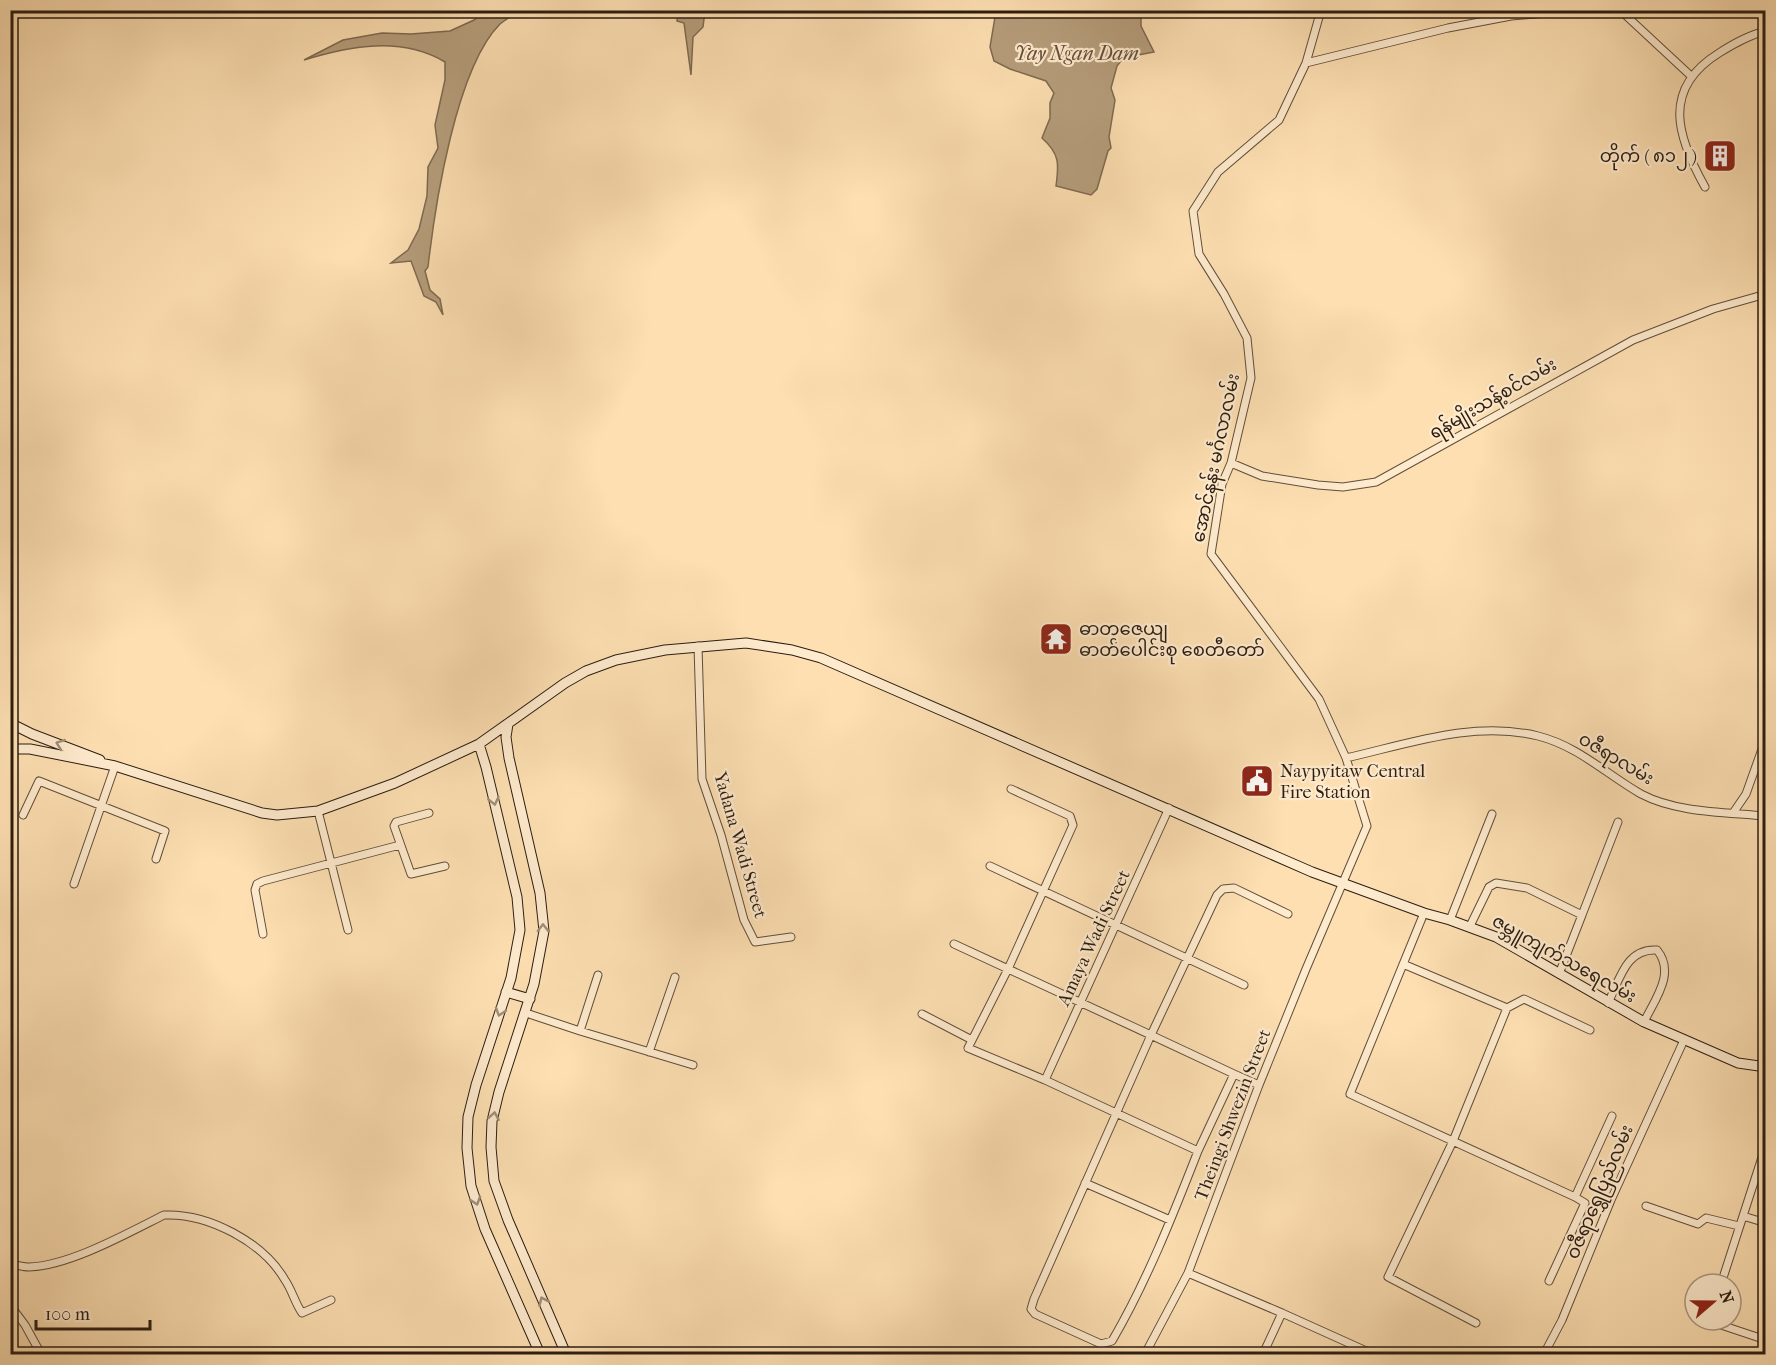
<svg xmlns="http://www.w3.org/2000/svg" width="1776" height="1365" font-family="'IM FELL French Canon','Noto Sans Myanmar',serif">
	<style>
		.water { fill: #b69d7b; stroke: #7e6a51; stroke-width: 1.5 }
		.lines { fill: none; stroke-linecap: round; stroke-linejoin: round }
		.street-casing { stroke: #604e39; stroke-width: 9 }
		.secondary-casing { stroke: #2b1d11; stroke-width: 11 }
		.street { stroke: #feeacd; stroke-width: 7 }
		.secondary { stroke: #feeacd; stroke-width: 9 }
		.oneway { stroke: #9f8e78 }
		.labels { text-anchor: middle; dominant-baseline: central; stroke-width: 4.5; stroke-linejoin: round; paint-order: stroke }
		.poi-label { font-size: 18px; fill: #2b1d11; stroke: #feeacd; text-anchor: start }
		.street-label { font-size: 18px; fill: #2b1d11; stroke: #feeacd }
		.water-label { font-size: 20px; font-style: italic; fill: #63503b; stroke: #feeacd }
	</style>
	<rect width="100%" height="100%" fill="#fddfb2"/>
	<filter id="stains"><feTurbulence type="fractalNoise" baseFrequency=".00333" numOctaves="4"/><feColorMatrix values="0 0 0 0 .2 0 0 0 0 .09 0 0 0 0 .02 0 0 0 .5 -.17"/></filter>
	<radialGradient id="worn" r=".72"><stop offset=".6" stop-color="#630" stop-opacity="0"/><stop offset="1" stop-color="#630" stop-opacity=".3"/></radialGradient>
	<path class="water" d="M487,10L519,11C513,15 506,19 500,24C456,68 435,205 428,267L425,271L430,290L440,299L443,315L436,302L424,296L411,261L391,263L408,250L419,229L427,196L428,167L438,148L435,125L445,80V62C401,36 350,46 304,60L343,40L382,33L411,34L450,31L474,20Z
		M678,11H705L703,27L693,37L691,75L684,23L677,21Z
		M996,11H1141V26L1154,52L1123,58L1117,66L1111,88L1115,100L1109,137L1111,148L1108,151L1097,189L1091,195L1056,186C1059,164 1060,154 1042,138L1050,118V103L1054,93L1046,81L1010,69L994,61L990,47Z"/>
	<g class="lines">
		<g class="street-casing">
			<path id="street" d="M1620,10L1691,76
				M1306,63L1448,28L1511,16L1580,10
				M1705,187C1677,137 1661,89 1719,53C1733,44 1749,35 1766,31
				M1231,463L1262,476L1318,485L1343,487L1376,482L1633,340L1713,309L1766,294
				M698,646L702,779L721,835L744,920L755,942L791,937
				M1346,758C1408,744 1474,720 1538,736C1578,746 1606,774 1641,794C1677,813 1725,812 1766,816
				M318,811L348,930
				M429,813L396,822L394,826L411,874L445,866
				M1733,813L1746,794L1766,738
				M23,815L39,781L165,831L156,859
				M990,866L1244,985
				M74,884L115,766
				M1424,913L1350,1094L1575,1197L1585,1203L1549,1281
				M1450,920L1492,814
				M1470,926L1489,887L1496,883L1527,888L1582,915L1618,822
				M263,934L255,890L257,884L263,881L400,845
				M954,944C1047,987 1141,1030 1234,1074L1198,1151L1045,1080L968,1048L1008,969L1073,825L1070,816L1011,789
				M1403,964L1507,1008L1524,999L1590,1030
				M1559,974L1582,915
				M1608,1003C1620,979 1626,948 1657,950C1676,973 1655,999 1644,1022
				M526,1013L580,1031L693,1065
				M922,1014L972,1040
				M580,1031L598,975
				M649,1052L675,977
				M1234,1074L1259,1085
				M1045,1080L1169,808
				M1198,1151C1173,1215 1147,1281 1112,1341L1101,1344L1035,1314L1031,1309L1034,1299L1151,1035L1217,895L1223,889L1234,888L1288,914
				M1085,1183L1170,1220
				M1575,1197L1612,1116
				M1646,1206L1698,1224L1706,1218L1739,1226
				M1743,1216L1766,1223
				M10,1264C16,1265 23,1267 29,1267C69,1266 128,1233 164,1215C208,1213 263,1242 285,1280C292,1290 295,1303 302,1313L331,1300
				M1188,1273L1282,1313L1263,1354
				M1721,1284L1766,1145
				M10,1305L25,1325L41,1354
				M1282,1313L1373,1354
				M1717,1320L1718,1324L1766,1340
				M1476,1323L1388,1277L1453,1141L1507,1008
				M1145,1354L1188,1273L1259,1085L1306,969L1367,826L1346,758L1319,699L1211,554L1222,484L1231,463L1251,378L1247,338L1224,294L1199,254L1193,211L1218,172L1279,120L1306,63L1321,10
				M1544,1354L1562,1320L1611,1200L1684,1040"/>
		</g>
		<g class="secondary-casing">
			<path id="secondary" d="M10,723L32,734L100,760
				M508,724L506,737L509,758L540,893L544,931L534,984L499,1092L492,1121L491,1147L494,1181L508,1220L566,1354
				M479,744L486,767L517,897L520,930L511,978L476,1085L468,1117L467,1148L471,1186L485,1229L540,1354
				M10,749H30L115,766L262,813L277,815L318,811L395,783L479,744L565,683L586,671L616,660L665,650L746,643L792,650L821,658L1312,872L1424,913L1450,920L1496,937L1644,1022L1738,1063L1766,1067
				M506,992L530,999"/>
		</g>
		<use href="#street" class="street"/>
		<use href="#secondary" class="secondary"/>
	</g>
	<defs><path id="oneway-chevron" d="M-2-3.5L2.5 0L-2 3.5" fill="none" stroke-width="1.6" stroke-linecap="round" stroke-linejoin="round" transform="scale(1.5)"/></defs>
	<g class="oneway">
		<use href="#oneway-chevron" transform="translate(60 744) rotate(-160)"/>
		<use href="#oneway-chevron" transform="translate(494 801) rotate(77)"/>
		<use href="#oneway-chevron" transform="translate(543 928) rotate(-90)"/>
		<use href="#oneway-chevron" transform="translate(500 1012) rotate(108)"/>
		<use href="#oneway-chevron" transform="translate(494 1116) rotate(-80)"/>
		<use href="#oneway-chevron" transform="translate(476 1201) rotate(72)"/>
		<use href="#oneway-chevron" transform="translate(543 1301) rotate(-114)"/>
	</g>
	<defs>
		<g id="building-square" transform="scale(1.725)"><rect x="-9" y="-9" width="18" height="18" rx="4" fill="#8f2418" stroke="#feeacd"/><path d="M-4-6H4V6H1V3H-1V6H-4ZM-2.5-4.3h1.7v1.8h-1.7ZM.8-4.3h1.7v1.8H.8ZM-2.5-1h1.7V.8h-1.7ZM.8-1h1.7V.8H.8Z" fill="#fff"/></g>
		<g id="temple-square" transform="scale(1.725)"><rect x="-9" y="-9" width="18" height="18" rx="4" fill="#8f2418" stroke="#feeacd"/><path d="M0-6L5-2H3V0L6.5 2.5H4V6H1.5V3h-3V6H-4V2.5H-6.5L-3 0V-2H-5Z" fill="#fff"/></g>
		<g id="civic-square" transform="scale(1.725)"><rect x="-9" y="-9" width="18" height="18" rx="4" fill="#8f2418" stroke="#feeacd"/><path d="M-.6-6.5H3V-4.5H.6V-3L4-1V1h2V6H-6V1h2V-1L-.6-3ZM-1.2 2.5V6h2.4V2.5Z" fill="#fff"/></g>
	</defs>
	<g fill-rule="evenodd">
		<use href="#building-square" x="1720" y="156"/>
		<use href="#temple-square" x="1056" y="639"/>
		<use href="#civic-square" x="1257" y="781"/>
	</g>
	<g class="labels">
		<g class="poi-label">
			<text x="1697" y="156" text-anchor="end">တိုက် ( ၈၁၂ )</text>
			<text x="1079" y="629">ဓာတုဇေယျ<tspan x="1079" dy="21">ဓာတ်ပေါင်းစု စေတီတော်</tspan></text>
			<text x="1280" y="771">Naypyitaw Central<tspan x="1280" dy="21">Fire Station</tspan></text>
		</g>
		<g class="street-label">
			<text transform="translate(1493 399) rotate(-30)">ရန်မျိုးသန့်စင်လမ်း</text>
			<text transform="translate(1216 458) rotate(-78)">အောင်နန်း မင်္ဂလာလမ်း</text>
			<text transform="translate(1616 759) rotate(31)">ဝဇီရာလမ်း</text>
			<text transform="translate(740 845) rotate(74)">Yadana Wadi Street</text>
			<text transform="translate(1094 938) rotate(-65)">Amaya Wadi Street</text>
			<text transform="translate(1564 959) rotate(29)">ဇမ္ဘူကျက်သရေလမ်း</text>
			<text transform="translate(1233 1115) rotate(-69)">Theingi Shwezin Street</text>
			<text transform="translate(1600 1192) rotate(-67)">ဝဇီရာရွှေပြည်လမ်း</text>
		</g>
		<g class="water-label">
			<text x="1077" y="53">Yay Ngan Dam</text>
		</g>
	</g>
	<rect width="1776" height="1365" fill="none" stroke="#fddfb2" stroke-width="36"/>
	<rect x="12" y="12" width="1752" height="1341" fill="none" stroke="#2b1d11" stroke-width="3"/>
	<rect x="18" y="18" width="1740" height="1329" fill="none" stroke="#2b1d11" stroke-width="1.5"/>
	<g transform="translate(1713 1302) rotate(70)"><circle r="28" fill="#feeacd" stroke="#aa9882" stroke-width="1.5"/>
	<path d="M0-4.5L10 22L0 15L-10 22Z" fill="#8f2418"/>
	<text y="-9" font-size="16" font-weight="bold" text-anchor="middle" fill="#2b1d11">N</text>
	</g>
	<path d="M36 1320v9h114v-9" fill="none" stroke="#2b1d11" stroke-width="3"/>
	<text x="45" y="1320" font-size="18" fill="#2b1d11" stroke="#feeacd" stroke-width="4.5" paint-order="stroke">100 m</text>
	<rect width="100%" height="100%" filter="url(#stains)"/>
	<rect width="100%" height="100%" fill="url(#worn)"/>
</svg>
